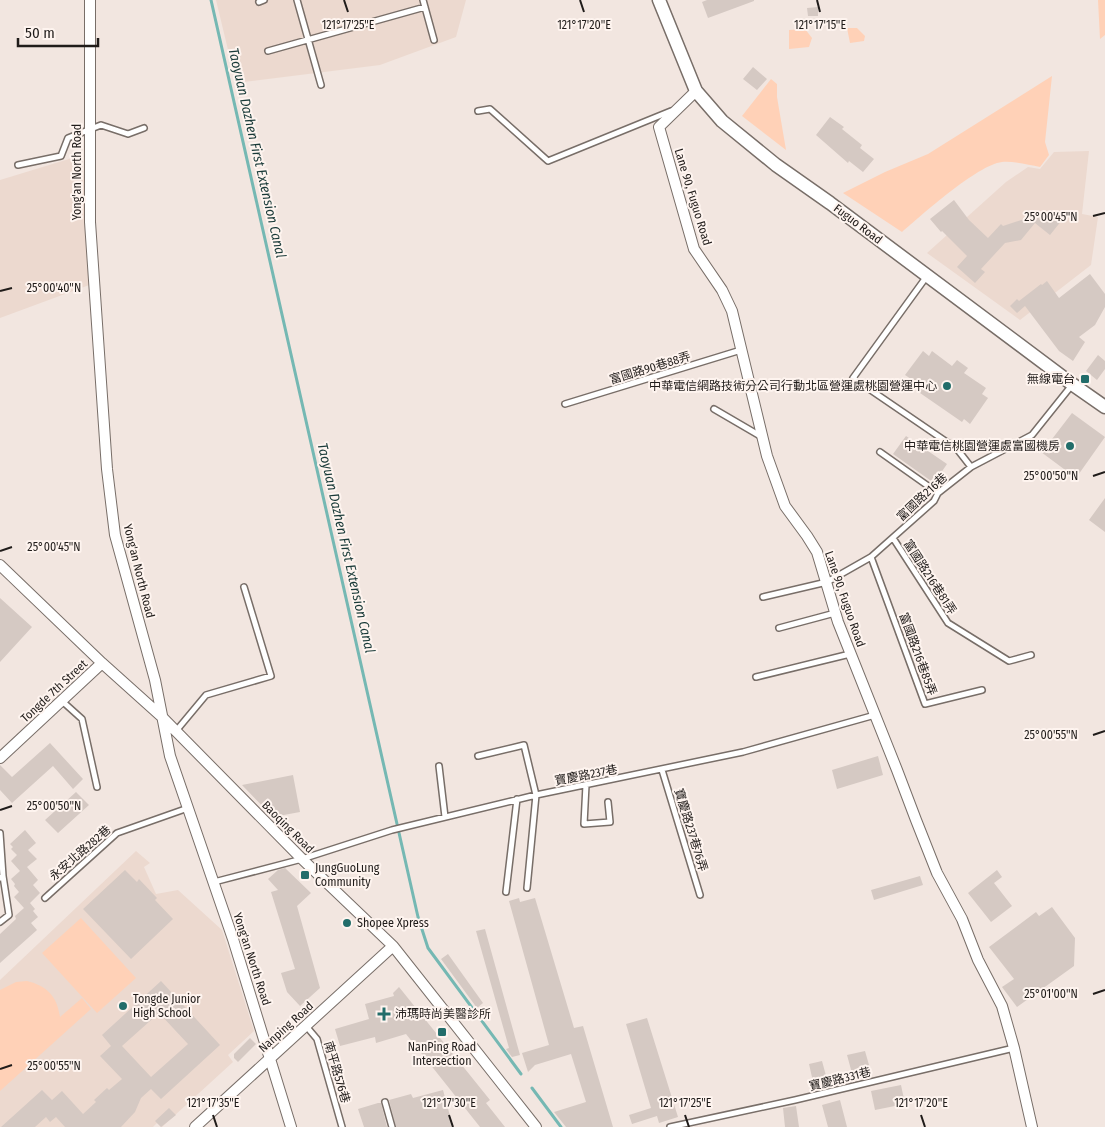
<svg xmlns="http://www.w3.org/2000/svg" width="1105" height="1127" font-family="'Fira Sans Condensed','Noto Sans TC',sans-serif">
	<style>
		.built { fill: #ecd9cf }
		.green { fill: #ffd1b7 }
		.lines { fill: none; stroke-linecap: round; stroke-linejoin: round }
		.stream { stroke: #75b8b3; stroke-width: 3 }
		.building { fill: #d5c9c3; fill-rule: evenodd }
		.service-casing { stroke: #786e68; stroke-width: 8 }
		.minor-casing { stroke: #786e68; stroke-width: 12 }
		.tertiary-casing { stroke: #786e68; stroke-width: 15 }
		.service { stroke: #fff; stroke-width: 5 }
		.minor { stroke: #fff; stroke-width: 10 }
		.tertiary { stroke: #fff; stroke-width: 12 }
		.ticks { fill: none; stroke: #201c1a; stroke-width: 2 }
		.poi-dot { fill: #226d6a; stroke: #fef4ef; stroke-width: 2 }
		.labels { text-anchor: middle; dominant-baseline: central; stroke-width: 4; stroke-linejoin: round; paint-order: stroke }
		.street-label { font-size: 12px; fill: #201c1a; stroke: #fef4ef }
		.poi-label { font-size: 12px; fill: #201c1a; stroke: #fef4ef; text-anchor: start }
		.water-label { font-size: 14px; font-style: italic; fill: #193a38; stroke: #fef4ef }
		.ticks-label { font-size: 12px; text-anchor: middle; fill: #201c1a; stroke: #fef4ef; stroke-width: 4; stroke-linejoin: round; paint-order: stroke }
	</style>
	<rect width="100%" height="100%" fill="#f2e6e0"/>
	<path class="built" d="M216,0H466L456,37L380,65L236,83Z
		M1089,151L1082,214L1098,217L1091,265L1020,320L927,253L1006,182L1028,167L1040,169L1054,152Z
		M82,155L92,284L0,318V180Z
		M136,851L150,863L144,867L156,894L178,890L222,930L254,1031L228,1055L233,1062L162,1127L157,1123L153,1127H0V980Z"/>
	<path class="green" d="M1098,0H1105V35L1100,39Z
		M847,28H857L865,36L864,41L850,43Z
		M805,29L812,38L809,47L789,49V30Z
		M1052,76L1045,142L1049,155L1040,167C1029,165 1014,161 1002,162C977,165 922,215 902,232L843,193L885,172L928,154Z
		M771,79L777,84V97L786,150L742,116Z
		M81,918L136,978L97,1013L42,953Z
		M27,981C47,986 57,996 60,1017L82,998L91,1009L0,1091V990L16,982Z"/>
	<g class="lines">
		<path class="stream" d="M211,0L418,917L428,948L521,1074
			M532,1088L561,1127"/>
	</g>
	<path class="building" d="M707,0H754V1L708,18L702,2Z
		M818,7V16H808L807,8Z
		M753,67L767,79L757,90L743,79Z
		M830,117L844,127L842,129L862,145L860,148L874,159L863,172L849,161L848,163L816,135Z
		M954,200L969,220L988,238L1001,224L1003,226L1052,210L1062,220L1050,235L1035,223L1021,240L1005,243L981,269L985,272L975,283L957,267L967,256L942,231L941,232L930,219Z
		M1090,274L1105,294V307L1095,325L1079,337L1085,342L1073,361L1059,351L1025,306L1017,313L1010,306L1017,299L1019,301L1041,284L1042,285L1047,281L1059,298Z
		M923,351L929,356L932,351L952,366L957,360L968,368L964,373L986,388L982,394L988,398L970,424L964,419L962,422L907,384L911,379L905,375Z
		M1098,355L1105,361V369L1097,380L1086,371Z
		M1072,413L1105,437L1076,478L1037,449L1044,440L1049,443Z
		M906,436L947,464L934,483L893,454Z
		M1105,498V532L1089,520Z
		M0,598L32,627L0,662Z
		M50,743L83,779L73,789L53,766L12,803L0,790V765L12,777Z
		M878,756L883,775L837,789L832,770Z
		M293,775L300,812L273,817L242,785Z
		M76,792L89,805L58,833L45,820Z
		M25,830L36,843L28,850L37,859L27,867L38,880L33,885L40,893L30,903L35,909L33,911L38,917L31,923L37,930L0,963V934L16,919L15,916L24,908L14,897L19,892L14,886L15,884L11,879L20,871L11,861L17,855L11,849L13,847L10,844Z
		M285,868L311,893L297,906L320,988L300,1006L287,992L281,973L295,969L271,892L278,890L268,879L278,870Z
		M125,870L137,882L139,879L157,898L155,900L173,919L131,959L83,909Z
		M997,870L1002,877L994,883L1012,906L991,922L968,893Z
		M920,876L923,885L874,900L871,890Z
		M519,898L520,902L535,898L574,1028L583,1026L613,1127H566L554,1112L586,1102L571,1054L535,1065L528,1072L522,1053L549,1045L509,901Z
		M1052,907L1075,938L1074,966L1017,1007L1002,987L1014,979L989,947L1036,912L1039,916Z
		M485,929L520,1055L512,1057L506,1049L509,1048L476,931Z
		M448,954L483,1003L477,1008L441,959Z
		M161,981L220,1045L161,1099L151,1089L141,1098L135,1112L121,1127H65L56,1117L50,1122L46,1117L35,1127H1L42,1090L52,1100L62,1091L83,1114L96,1102L94,1100L107,1088L109,1090L122,1079L100,1056L111,1046L102,1035ZM159,1013L188,1044L151,1077L122,1046Z
		M399,987L490,1100L486,1103L505,1127H480L406,1034L376,1043L375,1037L340,1046L335,1029L369,1019L365,1004L394,996L393,993Z
		M647,1018L678,1117L659,1123L657,1116L632,1124L629,1115L651,1108L626,1024Z
		M250,1038L256,1044L238,1062L234,1058V1054Z
		M865,1051L871,1072L853,1077L847,1055Z
		M822,1061L828,1083L814,1086L809,1064Z
		M901,1085L905,1104L875,1110L871,1091Z
		M443,1090L453,1127H396L389,1100L411,1094L413,1098Z
		M840,1100L847,1127H828L822,1105Z
		M378,1103H381L387,1127H364L358,1109Z
		M796,1106L799,1127H785L783,1108Z
		M169,1108L176,1115L161,1127L155,1121Z"/>
	<g class="lines">
		<g class="service-casing">
			<path id="service" d="M297,0L321,85
				M423,0L434,40
				M259,2L264,0
				M268,51L425,7
				M478,111L490,109L548,161L671,111
				M18,165L61,156L68,138L101,125L128,134L144,128
				M927,276L853,378L957,449L971,467
				M565,404L741,350
				M714,409L762,437
				M880,452L938,493
				M893,538L948,623L1009,661L1031,655
				M871,557L925,704L982,690
				M763,597L827,582L871,557L934,501L938,493L971,467L1032,435L1072,385
				M779,628L835,613
				M756,677L850,654
				M62,701L82,719L97,787
				M176,731L206,695L271,676L244,587
				M478,756L524,745L536,795L527,888
				M439,766L445,817
				M662,770L700,895
				M586,785L584,824L610,822L608,802
				M0,833L3,876L0,878
				M214,882L302,859L392,830L536,795L743,752L875,715
				M506,892L517,799
				M45,898L117,833L188,808
				M0,922L9,915L3,876
				M306,1026L317,1039L342,1127
				M385,1102L392,1127
				M670,1127L795,1100L1014,1048"/>
		</g>
		<g class="minor-casing">
			<path id="minor" d="M90,0V222L107,469L115,535L155,680L170,756L233,939L291,1127
				M696,91L659,127L694,249L722,290L732,311L767,456L785,506L807,536L817,552L838,622L897,770L916,820L937,873L962,919L978,960L1002,1006L1014,1048L1032,1127
				M0,565L102,663L161,716L302,859L393,946L536,1127
				M0,758L102,663
				M195,1127L393,946"/>
		</g>
		<g class="tertiary-casing">
			<path id="tertiary" d="M659,0L696,91L722,121L776,165L830,203L1072,384L1105,407"/>
		</g>
		<use href="#service" class="service"/>
		<use href="#minor" class="minor"/>
		<use href="#tertiary" class="tertiary"/>
	</g>
	<path class="ticks" d="M344,0L348,12M580,0L584,12M817,0L820,12M1093,216L1105,213M0,291L12,288M1093,476L1105,472M0,551L12,547M1093,735L1105,731M0,810L12,806M1093,994L1105,990M0,1069L12,1065M213,1115L217,1127M449,1115L453,1127M685,1115L689,1127M921,1115L925,1127"/>
	<g class="poi-dot">
		<rect x="1080" y="374" width="10" height="10" rx="2.5"/>
		<circle cx="947" cy="386" r="5"/>
		<circle cx="1070" cy="446" r="5"/>
		<rect x="300" y="870" width="10" height="10" rx="2.5"/>
		<circle cx="347" cy="923" r="5"/>
		<circle cx="123" cy="1006" r="5"/>
		<path d="M381.5 1006.5h5v5h5v5h-5v5h-5v-5h-5v-5h5z"/>
		<rect x="437" y="1027" width="10" height="10" rx="2.5"/>
	</g>
	<g class="labels">
		<g class="street-label">
			<text transform="translate(77 172) rotate(-90)">Yong'an North Road</text>
			<text transform="translate(693 197) rotate(73)">Lane 90, Fuguo Road</text>
			<text transform="translate(858 224) rotate(37)">Fuguo Road</text>
			<text transform="translate(650 368) rotate(-17)">富國路90巷88弄</text>
			<text transform="translate(922 497) rotate(-43)">富國路216巷</text>
			<text transform="translate(139 571) rotate(76)">Yong'an North Road</text>
			<text transform="translate(930 577) rotate(57)">富國路216巷81弄</text>
			<text transform="translate(845 599) rotate(71)">Lane 90, Fuguo Road</text>
			<text transform="translate(918 654) rotate(70)">富國路216巷85弄</text>
			<text transform="translate(54 691) rotate(-43)">Tongde 7th Street</text>
			<text transform="translate(586 775) rotate(-11)">寶慶路237巷</text>
			<text transform="translate(288 827) rotate(45)">Baoqing Road</text>
			<text transform="translate(691 830) rotate(73)">寶慶路237巷76弄</text>
			<text transform="translate(80 853) rotate(-41)">永安北路282巷</text>
			<text transform="translate(252 959) rotate(72)">Yong'an North Road</text>
			<text transform="translate(286 1027) rotate(-42)">Nanping Road</text>
			<text transform="translate(337 1072) rotate(74)">南平路576巷</text>
			<text transform="translate(840 1079) rotate(-14)">寶慶路331巷</text>
		</g>
		<g class="poi-label">
			<text x="1075" y="379" text-anchor="end">無線電台</text>
			<text x="937" y="386" text-anchor="end">中華電信網路技術分公司行動北區營運處桃園營運中心</text>
			<text x="1060" y="446" text-anchor="end">中華電信桃園營運處富國機房</text>
			<text x="315" y="868">JungGuoLung<tspan x="315" dy="14">Community</tspan></text>
			<text x="357" y="923">Shopee Xpress</text>
			<text x="133" y="999">Tongde Junior<tspan x="133" dy="14">High School</tspan></text>
			<text x="395" y="1014">沛瑪時尚美醫診所</text>
			<text x="442" y="1047" text-anchor="middle">NanPing Road<tspan x="442" dy="14">Intersection</tspan></text>
		</g>
		<g class="water-label">
			<text transform="translate(257 153) rotate(77)">Taoyuan Dazhen First Extension Canal</text>
			<text transform="translate(346 548) rotate(77)">Taoyuan Dazhen First Extension Canal</text>
		</g>
	</g>
	<g class="ticks-label">
		<text x="348" y="29">121°17'25"E</text>
		<text x="584" y="29">121°17'20"E</text>
		<text x="820" y="29">121°17'15"E</text>
		<text x="1051" y="221">25°00'45"N</text>
		<text x="54" y="292">25°00'40"N</text>
		<text x="1051" y="480">25°00'50"N</text>
		<text x="54" y="551">25°00'45"N</text>
		<text x="1051" y="739">25°00'55"N</text>
		<text x="54" y="810">25°00'50"N</text>
		<text x="1051" y="998">25°01'00"N</text>
		<text x="54" y="1070">25°00'55"N</text>
		<text x="213" y="1107">121°17'35"E</text>
		<text x="449" y="1107">121°17'30"E</text>
		<text x="685" y="1107">121°17'25"E</text>
		<text x="921" y="1107">121°17'20"E</text>
	</g>
	<path d="M18 38v8h80v-8" fill="none" stroke="#201c1a" stroke-width="2.5"/>
	<text x="25" y="38" font-size="15" fill="#201c1a" stroke="#fef4ef" stroke-width="4" paint-order="stroke">50 m</text>
</svg>
